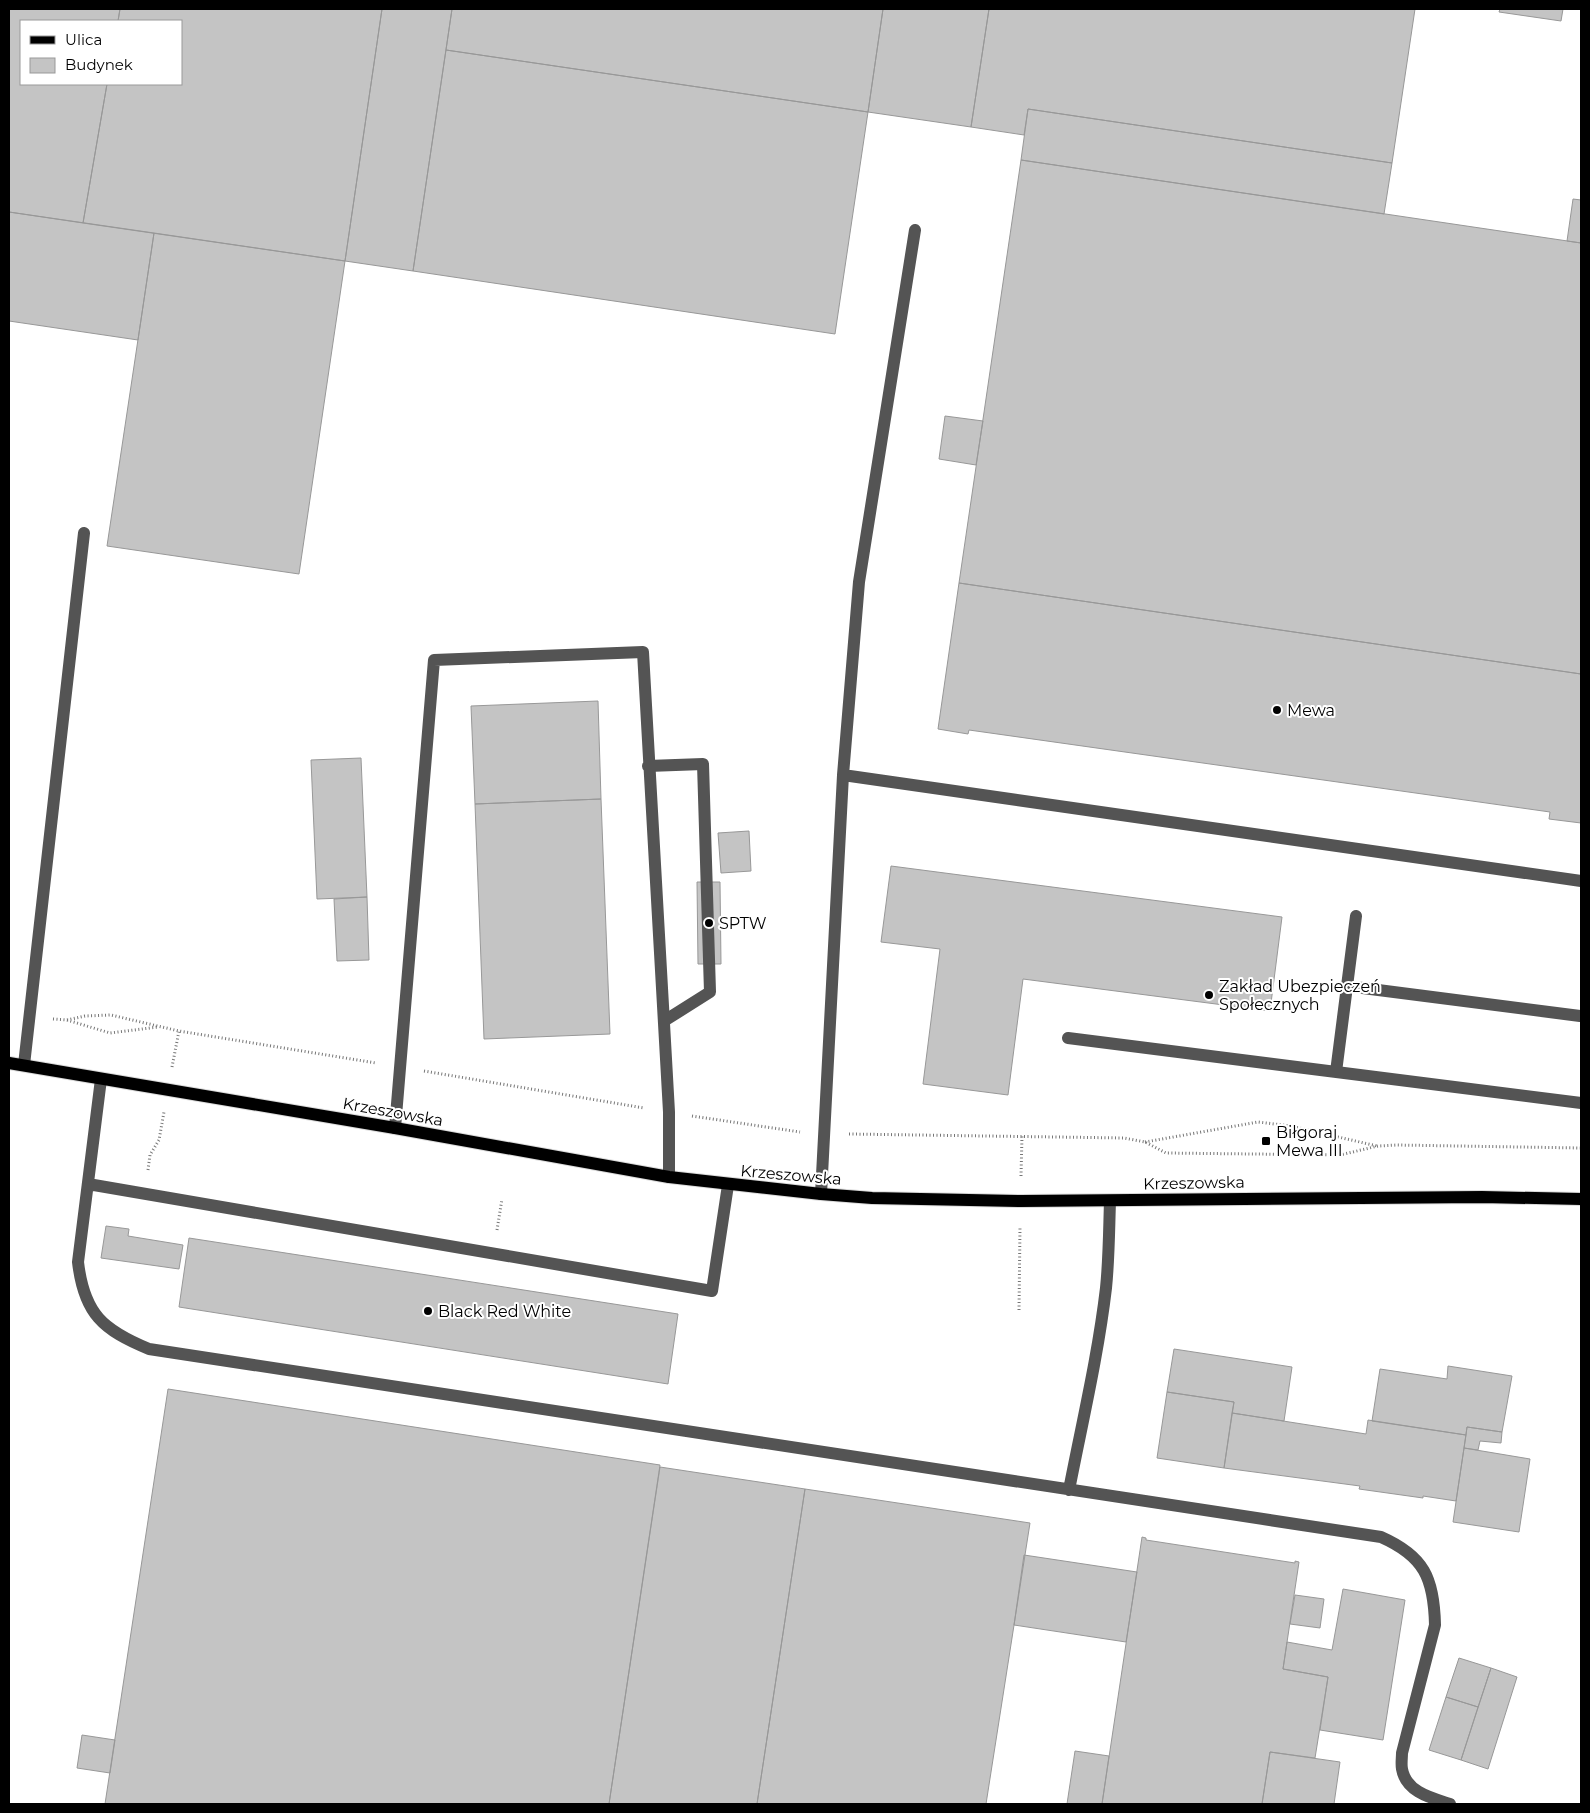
<svg xmlns="http://www.w3.org/2000/svg" width="1590" height="1813" font-family="Montserrat,sans-serif">
	<style>
		.building { fill: #c4c4c4; stroke: #989898 }
		.lines { fill: none; stroke-linecap: round; stroke-linejoin: round }
		.major-casing { stroke: #dbdbdb; stroke-width: 14 }
		.path { stroke: #767676; stroke-width: 3; stroke-dasharray: 1 2.5; stroke-linecap: butt }
		.minor { stroke: #545454; stroke-width: 12 }
		.major { stroke: #000; stroke-width: 12 }
		.poi-dot { fill: #000; stroke: #fff; stroke-width: 2 }
		.labels { text-anchor: middle; dominant-baseline: central; stroke-width: 4; stroke-linejoin: round; paint-order: stroke }
		.poi-label { font-size: 16px; fill: #000; stroke: #fff; text-anchor: start }
		.street-label { font-size: 16px; fill: #000; stroke: #fff }
	</style>
	<rect width="100%" height="100%" fill="#fff"/>
	<path class="building" d="M9,9H120L118,21H21V84H107L83,223L9,212Z
		M120,9H382L345,261L83,223L107,84H181V21H118Z
		M382,9H452L413,271L345,261Z
		M452,9H883L868,112L446,50Z
		M883,9H989L971,127L868,112Z
		M989,9H1415L1392,163L1028,109L1024,135L971,127Z
		M1500,9H1563L1561,21L1499,12Z
		M446,50L868,112L835,334L413,271Z
		M1028,109L1392,163L1384,214L1021,160Z
		M1021,160L1581,243V674L959,583Z
		M1573,199L1581,200V243L1567,241Z
		M9,212L154,233L138,340L9,321Z
		M154,233L345,261L299,574L107,546Z
		M945,416L983,421L976,465L939,459Z
		M959,583L1581,674V823L1549,819L1550,812L969,730L968,734L938,729Z
		M598,701L601,799L475,804L471,706Z
		M361,758L367,897L317,899L311,760Z
		M601,799L610,1034L484,1039L475,804Z
		M749,831L751,871L721,873L718,833Z
		M891,866L1282,917L1270,1011L1023,979L1008,1095L923,1084L940,949L881,942Z
		M697,882H720L721,964H698Z
		M367,897L369,960L337,961L334,899Z
		M106,1226L129,1229L128,1236L183,1245L179,1269L101,1258Z
		M189,1238L678,1314L668,1384L179,1307Z
		M1174,1349L1292,1367L1284,1421L1232,1413L1234,1402L1167,1392Z
		M1448,1366L1512,1376L1502,1432L1467,1427L1466,1435L1372,1421L1380,1369L1447,1379Z
		M168,1389L660,1465L609,1804H105Z
		M1167,1392L1234,1402L1224,1468L1157,1458Z
		M1232,1413L1366,1434L1368,1420L1466,1435L1456,1501L1423,1496V1498L1359,1489L1360,1486L1224,1468Z
		M1467,1427L1502,1432L1501,1443L1480,1441L1478,1450L1464,1448Z
		M1464,1448L1530,1459L1519,1532L1453,1522Z
		M660,1467L805,1489L757,1804H609Z
		M805,1489L1030,1523L986,1804H757Z
		M1142,1537L1146,1538V1540L1295,1563V1561L1299,1562L1283,1669L1328,1677L1315,1758L1270,1752L1262,1804H1102Z
		M1024,1555L1137,1572L1126,1642L1014,1625Z
		M1343,1589L1405,1600L1383,1740L1320,1730L1328,1677L1283,1669L1287,1642L1332,1650Z
		M1295,1595L1324,1599L1320,1628L1290,1624Z
		M1459,1658L1491,1668L1478,1707L1446,1697Z
		M1491,1668L1517,1677L1488,1769L1461,1760Z
		M1446,1697L1478,1707L1461,1760L1429,1750Z
		M82,1735L115,1740L110,1773L77,1768Z
		M1075,1751L1109,1756L1102,1804H1067Z
		M1270,1752L1340,1762L1334,1804H1262Z"/>
	<g class="lines">
		<g class="major-casing">
			<path id="major" d="M9,1063L395,1128L669,1177L821,1194L872,1198L1021,1201L1482,1197L1581,1199"/>
		</g>
		<path class="path" d="M53,1019L67,1020L110,1033L158,1027
			M67,1020L85,1016L111,1015L179,1031L376,1063
			M172,1067L179,1031
			M424,1071L644,1108
			M692,1116L800,1132
			M849,1134L1124,1138L1145,1142L1166,1153L1340,1155L1378,1146L1397,1145L1581,1148
			M1145,1142L1258,1122L1291,1126L1377,1146
			M148,1170L150,1155L159,1140L164,1112
			M1021,1176L1022,1136
			M497,1230L502,1199
			M1019,1310L1020,1227"/>
		<path class="minor" d="M648,766L703,764L710,992L664,1021
			M843,775L1581,881
			M1347,986L1580,1016
			M1068,1038L1581,1103
			M24,1065L84,533
			M1336,1072L1356,916
			M101,1079L78,1262C84,1314 103,1330 149,1349L1381,1537C1424,1556 1434,1578 1435,1625L1402,1753C1402,1758 1401,1764 1402,1769C1406,1792 1431,1798 1450,1804
			M395,1128L434,660L643,652L669,1112V1177
			M88,1184L712,1291L728,1185
			M821,1194L843,775L859,582L915,230
			M1069,1490C1082,1423 1098,1356 1106,1288C1109,1259 1109,1230 1110,1201"/>
		<use href="#major" class="major"/>
	</g>
	<g class="poi-dot">
		<circle cx="1277" cy="710" r="5"/>
		<circle cx="709" cy="923" r="5"/>
		<circle cx="1209" cy="995" r="5"/>
		<rect x="1261" y="1136" width="10" height="10" rx="2.5"/>
		<circle cx="428" cy="1311" r="5"/>
	</g>
	<g class="labels">
		<g class="poi-label">
			<text x="1287" y="710">Mewa</text>
			<text x="719" y="923">SPTW</text>
			<text x="1219" y="986">Zakład Ubezpieczeń<tspan x="1219" dy="18">Społecznych</tspan></text>
			<text x="1276" y="1132">Biłgoraj<tspan x="1276" dy="18">Mewa III</tspan></text>
			<text x="438" y="1311">Black Red White</text>
		</g>
		<g class="street-label">
			<text transform="translate(393 1112) rotate(10)">Krzeszowska</text>
			<text transform="translate(791 1175) rotate(5)">Krzeszowska</text>
			<text transform="translate(1194 1183) rotate(-1)">Krzeszowska</text>
		</g>
	</g>
	<rect width="1590" height="1813" fill="none" stroke="#000000" stroke-width="20"/>
	<rect x="20" y="20" width="162" height="65" fill="#ffffff" stroke="#999999"/>
	<rect x="30" y="36" width="25" height="8" fill="#000000" stroke="#999999"/>
	<text x="65" y="45" font-size="15" fill="#000000">Ulica</text>
	<rect x="30" y="58" width="25" height="15" fill="#c4c4c4" stroke="#999999"/>
	<text x="65" y="70" font-size="15" fill="#000000">Budynek</text>
</svg>
